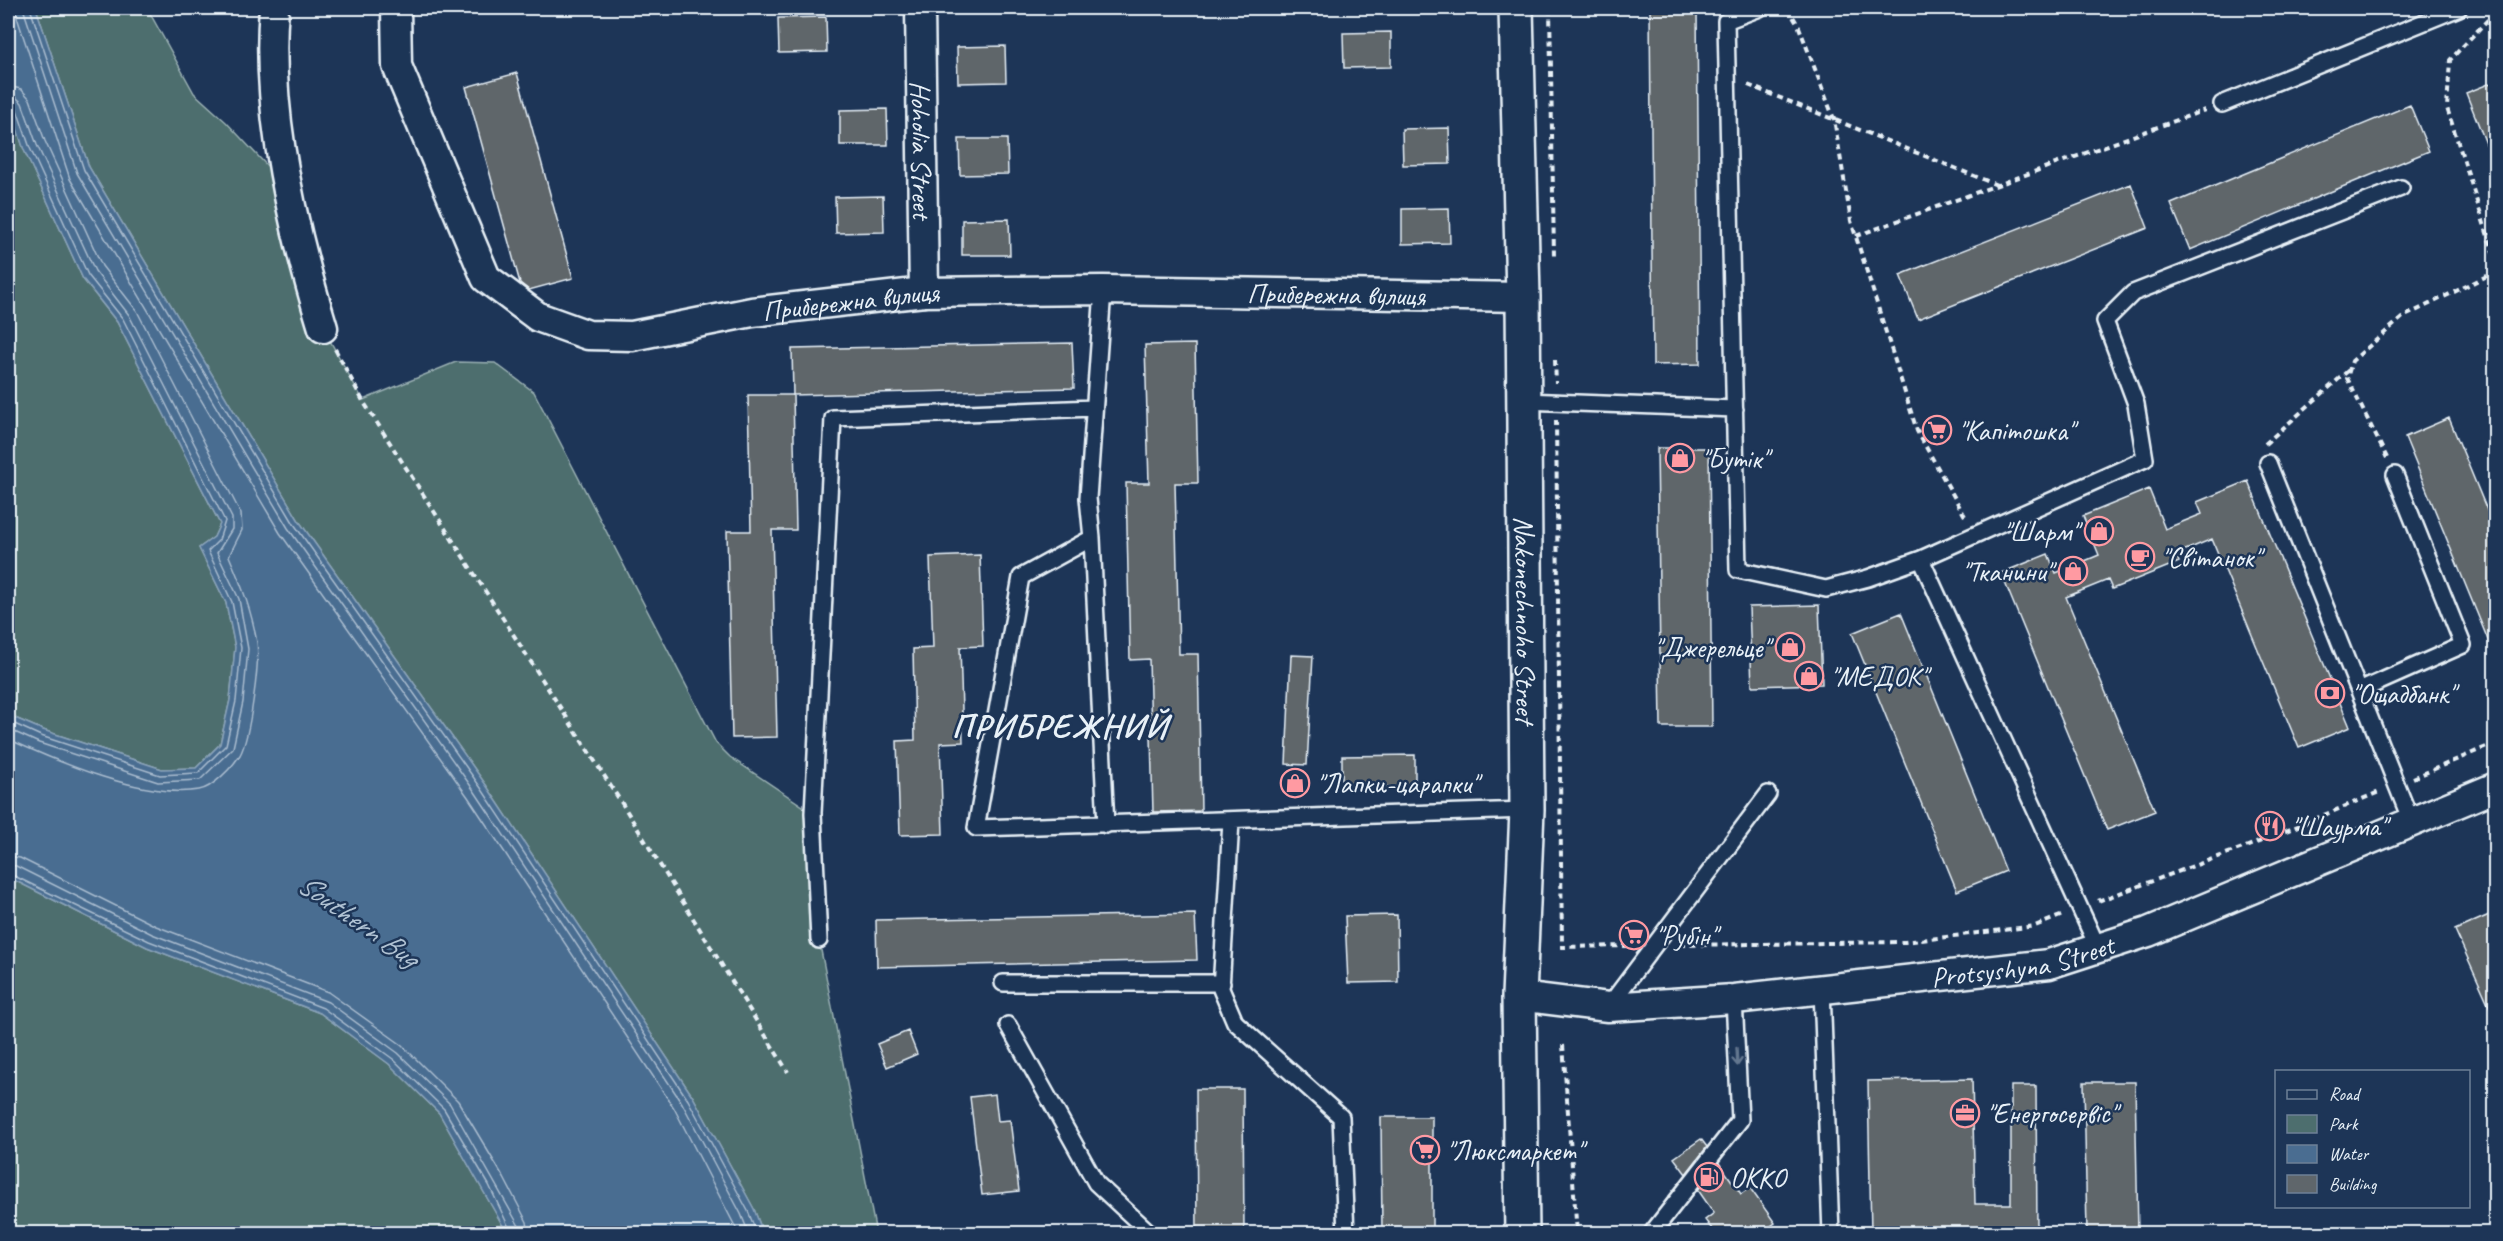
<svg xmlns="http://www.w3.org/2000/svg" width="2503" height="1241" font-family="Caveat,sans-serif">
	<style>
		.green { fill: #4d6e6e; stroke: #9ab0b3; stroke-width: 1.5 }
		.water { fill: #4a6d91; stroke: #89a2ba; stroke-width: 1.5 }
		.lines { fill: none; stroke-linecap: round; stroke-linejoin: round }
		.shore { stroke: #a9bccf; stroke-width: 1.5 }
		.building { fill: #5f666b; stroke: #e8f1f8; stroke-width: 1.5 }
		.lane-casing { stroke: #e8f1f8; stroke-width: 20 }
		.street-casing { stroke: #e8f1f8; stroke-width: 33 }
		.secondary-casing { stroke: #e8f1f8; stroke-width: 38 }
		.path { stroke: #e8f1f8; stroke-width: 4; stroke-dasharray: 6 4.5; stroke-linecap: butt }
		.lane { stroke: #1d3557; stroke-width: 15 }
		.street { stroke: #1d3557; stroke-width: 28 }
		.secondary { stroke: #1d3557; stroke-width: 33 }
		.oneway { stroke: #64778f }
		.labels { text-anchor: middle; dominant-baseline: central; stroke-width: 5; stroke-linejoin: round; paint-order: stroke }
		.street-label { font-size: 28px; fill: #e8f1f8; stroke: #1d3557 }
		.poi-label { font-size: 28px; fill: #e8f1f8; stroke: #1d3557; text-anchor: start }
		.water-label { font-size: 30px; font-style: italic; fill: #b1c3d4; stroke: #1d3557 }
		.district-label { font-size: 34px; font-weight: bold; letter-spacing: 1.5px; fill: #e8f1f8; stroke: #1d3557 }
	</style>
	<rect width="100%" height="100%" fill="#1d3557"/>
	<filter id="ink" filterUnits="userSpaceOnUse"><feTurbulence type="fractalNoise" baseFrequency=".0167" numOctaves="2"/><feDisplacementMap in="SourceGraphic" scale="12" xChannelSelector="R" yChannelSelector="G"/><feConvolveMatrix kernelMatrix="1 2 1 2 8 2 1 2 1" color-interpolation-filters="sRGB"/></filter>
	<g filter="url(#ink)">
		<path class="green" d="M36,8H147L194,93L226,122L288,188L323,328L363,400L456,362L495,363L534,392L716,743L730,757L813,813L819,940L876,1233H763L754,1209L693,1097L486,785L299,521L89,167Z
			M8,101L24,150L83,279L117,322L220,524L214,537L199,548L226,603L235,647L230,700L220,744L196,768L162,769L43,730L8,715Z
			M8,877L147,947L320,1013L389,1064L439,1113L507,1233H8Z"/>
		<path class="water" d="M8,8H36L89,167L299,521L486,785L693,1097L754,1209L763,1233H507L439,1113L389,1064L320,1013L147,947L8,877V715L43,730L162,769L196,768L220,744L230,700L235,647L226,603L199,548L214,537L220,524L117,322L83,279L24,150L8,101Z"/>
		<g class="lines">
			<path class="shore" d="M14,8L70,179L280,533L468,797L674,1108L739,1234
				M23,8L77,173L288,528L475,792L682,1103L741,1214L749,1234
				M30,8L84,170L294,524L481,788L688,1100L748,1211L757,1234
				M8,86L21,89L30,99L45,141L102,266L137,311L241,514L242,530L229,556C242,586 251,609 257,642C260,662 250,737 240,755C233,766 213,788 199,790C144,799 58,762 8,739
				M8,95L16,97L22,103L37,145L95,271L129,315L232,518V529L217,553L239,599L248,649L243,702L233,748L200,780L158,782L39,743L8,729
				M8,103L16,107L30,148L88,275L123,319L225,521L219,540L208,551L232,602L241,648L236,701L226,745L198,773L160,775L41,736L8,721
				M8,856L20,858L156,926L328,992L402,1045L458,1101L504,1178L527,1222L529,1234
				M8,865L16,866L152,934L328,1002L398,1053L450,1104L519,1226L520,1234
				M8,873L149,941L323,1008L393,1059L444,1109L489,1185L512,1234"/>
		</g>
		<path class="building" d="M1650,8H1697L1700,364L1653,365Z
			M826,17L827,52L779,53L778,18Z
			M1391,32V67L1344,68L1343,33Z
			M1005,46L1006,82L958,83L957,47Z
			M517,73L573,278L529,290L520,283L466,87Z
			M2496,81V164H2494L2466,93Z
			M2410,105L2429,151L2190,250L2171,204Z
			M887,109L888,145H840V110Z
			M1449,128L1450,164L1403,165L1402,129Z
			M959,139H1007L1008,174L960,175Z
			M2131,184L2148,228L1918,319L1900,275Z
			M883,196L884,232L836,233L835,197Z
			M1449,208L1450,243L1402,244V209Z
			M1009,219L1010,255H962V220Z
			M1072,343L1074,388L793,395L792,349Z
			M1195,344L1198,483H1175L1179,654H1198L1201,811L1153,812L1149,659L1130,660L1126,483H1149L1145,345Z
			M748,395H793L796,530H772L777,737L732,738L727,531H751Z
			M2449,418L2496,532L2495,657L2405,437Z
			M1657,448H1709L1712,727H1661Z
			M2248,481L2350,727L2299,748L2212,539L2176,554L2179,562L2112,589L2108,580L2066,597L2155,811L2107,830L2001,573L2048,554L2056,573L2099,555L2083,516L2149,489L2165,529L2202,514L2197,502Z
			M980,555L983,646L960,647L963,742L940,743L943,834L900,835L897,741L915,740L913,649L933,648L930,557Z
			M1819,605L1822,684L1752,686L1749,607Z
			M1901,613L2006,871L1957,891L1852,633Z
			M1291,655L1313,656L1307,765L1286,764Z
			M1415,755V787L1342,788V756Z
			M2496,912V1021L2455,930Z
			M1195,914L1197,960L877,967L876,920Z
			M1397,915L1398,982L1348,983L1345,916Z
			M908,1031L917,1054L887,1067L877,1044Z
			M1972,1079L1975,1204H2011V1086H2036L2037,1233H2011V1231L1871,1233L1868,1081Z
			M2084,1082H2135L2138,1233H2087Z
			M1196,1089H1243L1244,1233H1197Z
			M995,1094L998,1121L1010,1120L1019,1191L982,1195L970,1097Z
			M1381,1117H1432V1233H1382Z
			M1701,1139L1707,1147L1686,1174L1674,1158Z
			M1719,1163L1741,1194L1750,1188L1775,1223L1761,1233H1715L1705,1220L1714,1213L1698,1190Z"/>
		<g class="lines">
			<g class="lane-casing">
				<path id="lane" d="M1760,8L1726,21L1738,570L1826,589L1868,578L1921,559L2145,459L2136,404L2105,321L2133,293L2401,188
					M2222,104L2459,8
					M1103,290L1088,498L1092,538L1021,577L976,828L1527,810
					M1524,401L1735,409
					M2268,463L2411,821
					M1092,538L1106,825
					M1921,559L2098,948
					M2359,691L2463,645L2395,475
					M1231,821L1221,989L1235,1022L1341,1117L1346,1234
					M819,940L813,813L833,418L1094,408
					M1003,983H1222
					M1822,989L1831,1234
					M1608,1007L1768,794
					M1008,1025L1096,1183L1151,1234
					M1651,1234L1740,1120L1734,999"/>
			</g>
			<g class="street-casing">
				<g id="street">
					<path d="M274,8C265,110 293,230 323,328"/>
					<path id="s1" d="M396,8L397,66L486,278L538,317L588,335L632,336L752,312L924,292L1103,290L1523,297"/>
					<path id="s2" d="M920,8L924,292"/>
					<path id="s3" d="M1519,996L1608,1007L1734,999L2049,964L2148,932L2496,787"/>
				</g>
			</g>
			<g class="secondary-casing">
				<g id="secondary">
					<path id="s4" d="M1516,8L1523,297L1527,810L1519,996L1522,1234"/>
				</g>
			</g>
			<path class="path" d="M1550,8L1554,257
				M1788,8L1799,27L1834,119L1851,221L1917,431L1966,518
				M1748,85L1997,185
				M1856,236L2205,110
				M335,349L363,401L623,805L788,1072
				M1555,360L1556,383
				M1556,420L1562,947L1628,946
				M2265,444L2349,370
				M2387,458L2347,378L2352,361L2403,317L2495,272V258L2447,108L2450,60L2496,11
				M2413,778L2496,743
				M2098,901L2267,839L2379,792
				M1680,945L1905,942L2035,926L2063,915
				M1563,1045L1577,1234"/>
			<use href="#lane" class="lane"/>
			<use href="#street" class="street"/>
			<use href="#secondary" class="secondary"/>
		</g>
		<defs><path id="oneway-shaft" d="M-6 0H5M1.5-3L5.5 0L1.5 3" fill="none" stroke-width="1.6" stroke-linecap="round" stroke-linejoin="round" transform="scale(1.5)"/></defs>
		<use class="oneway" href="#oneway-shaft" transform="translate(1737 1057) rotate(87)"/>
	</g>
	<defs>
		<g id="supermarket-ring" transform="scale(1.5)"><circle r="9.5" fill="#1d3557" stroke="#ff9aa2" stroke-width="1.5"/><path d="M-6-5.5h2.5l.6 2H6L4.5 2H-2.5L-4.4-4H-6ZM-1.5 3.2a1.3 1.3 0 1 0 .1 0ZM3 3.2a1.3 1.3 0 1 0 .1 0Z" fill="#ff9aa2"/></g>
		<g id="shop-ring" transform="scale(1.5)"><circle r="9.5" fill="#1d3557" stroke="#ff9aa2" stroke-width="1.5"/><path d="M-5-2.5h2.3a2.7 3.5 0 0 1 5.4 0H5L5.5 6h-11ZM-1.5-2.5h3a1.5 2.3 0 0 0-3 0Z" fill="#ff9aa2"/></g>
		<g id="cafe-ring" transform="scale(1.5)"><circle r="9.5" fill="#1d3557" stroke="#ff9aa2" stroke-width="1.5"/><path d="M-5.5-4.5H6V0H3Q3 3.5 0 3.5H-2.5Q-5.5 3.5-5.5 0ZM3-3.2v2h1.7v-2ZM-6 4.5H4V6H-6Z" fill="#ff9aa2"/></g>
		<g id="bank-ring" transform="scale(1.5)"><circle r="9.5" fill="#1d3557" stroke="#ff9aa2" stroke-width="1.5"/><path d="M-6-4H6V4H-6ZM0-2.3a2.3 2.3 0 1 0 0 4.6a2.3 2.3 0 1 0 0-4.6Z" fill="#ff9aa2"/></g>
		<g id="restaurant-ring" transform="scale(1.5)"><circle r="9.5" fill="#1d3557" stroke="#ff9aa2" stroke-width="1.5"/><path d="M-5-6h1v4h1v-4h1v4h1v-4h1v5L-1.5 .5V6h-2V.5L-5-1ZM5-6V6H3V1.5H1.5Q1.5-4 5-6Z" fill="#ff9aa2"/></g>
		<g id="office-ring" transform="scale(1.5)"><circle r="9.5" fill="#1d3557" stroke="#ff9aa2" stroke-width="1.5"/><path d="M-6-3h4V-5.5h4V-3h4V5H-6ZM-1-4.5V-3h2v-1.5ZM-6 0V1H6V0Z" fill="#ff9aa2"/></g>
		<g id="fuel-ring" transform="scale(1.5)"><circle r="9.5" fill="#1d3557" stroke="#ff9aa2" stroke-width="1.5"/><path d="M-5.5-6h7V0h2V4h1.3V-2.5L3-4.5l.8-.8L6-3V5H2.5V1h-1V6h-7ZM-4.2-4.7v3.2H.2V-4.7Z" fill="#ff9aa2"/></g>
	</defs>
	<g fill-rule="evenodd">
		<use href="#supermarket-ring" x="1937" y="430"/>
		<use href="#shop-ring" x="1680" y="458"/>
		<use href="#shop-ring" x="2099" y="531"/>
		<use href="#cafe-ring" x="2140" y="557"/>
		<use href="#shop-ring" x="2073" y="571"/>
		<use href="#shop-ring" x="1790" y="647"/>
		<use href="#shop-ring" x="1809" y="676"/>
		<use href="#bank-ring" x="2330" y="693"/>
		<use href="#shop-ring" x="1295" y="783"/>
		<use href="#restaurant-ring" x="2270" y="826"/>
		<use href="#supermarket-ring" x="1634" y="935"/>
		<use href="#office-ring" x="1965" y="1113"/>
		<use href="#supermarket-ring" x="1425" y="1150"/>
		<use href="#fuel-ring" x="1709" y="1177"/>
	</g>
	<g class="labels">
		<g class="street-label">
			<text stroke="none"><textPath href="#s2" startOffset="142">Hoholia Street</textPath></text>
			<text stroke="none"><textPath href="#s1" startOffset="1158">Прибережна вулиця</textPath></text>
			<text stroke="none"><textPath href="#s1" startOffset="672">Прибережна вулиця</textPath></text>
			<text stroke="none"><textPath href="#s4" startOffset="612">Nakonechnoho Street</textPath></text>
			<text stroke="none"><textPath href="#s3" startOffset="507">Protsyshyna Street</textPath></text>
		</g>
		<g class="poi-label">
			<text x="1958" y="430">"Капітошка"</text>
			<text x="1701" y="458">"Бутік"</text>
			<text x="2078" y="531" text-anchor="end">"Шарм"</text>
			<text x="2161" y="557">"Світанок"</text>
			<text x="2052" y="571" text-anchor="end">"Тканини"</text>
			<text x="1769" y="647" text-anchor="end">"Джерельце"</text>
			<text x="1830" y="676">"МЕДОК"</text>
			<text x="2351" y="693">"Ощадбанк"</text>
			<text x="1316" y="783">"Лапки-царапки"</text>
			<text x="2291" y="826">"Шаурма"</text>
			<text x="1655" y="935">"Рубін"</text>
			<text x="1986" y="1113">"Енергосервіс"</text>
			<text x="1446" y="1150">"Люксмаркет"</text>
			<text x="1730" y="1177">ОККО</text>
		</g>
		<g class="water-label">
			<text transform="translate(358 920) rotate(35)">Southern Bug</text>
		</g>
		<g class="district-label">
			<text x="1060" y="725">ПРИБРЕЖНИЙ</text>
		</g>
	</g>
	<rect width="2503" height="1241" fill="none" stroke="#1d3557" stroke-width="30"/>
	<rect x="15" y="15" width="2473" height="1211" fill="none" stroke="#e8f1f8" stroke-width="2" filter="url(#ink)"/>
	<rect x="2275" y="1070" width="195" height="138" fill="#1d3557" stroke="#6e8097" stroke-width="1.5"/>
	<rect x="2287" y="1090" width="30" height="9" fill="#1d3557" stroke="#6e8097" stroke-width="1.5"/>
	<text x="2329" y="1100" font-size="18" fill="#e8f1f8">Road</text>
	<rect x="2287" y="1115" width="30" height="18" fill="#4d6e6e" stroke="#6e8097" stroke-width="1.5"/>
	<text x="2329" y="1130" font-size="18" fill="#e8f1f8">Park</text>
	<rect x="2287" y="1145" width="30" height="18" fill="#4a6d91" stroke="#6e8097" stroke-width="1.5"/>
	<text x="2329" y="1160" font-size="18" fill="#e8f1f8">Water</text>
	<rect x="2287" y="1175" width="30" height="18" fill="#5f666b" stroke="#6e8097" stroke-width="1.5"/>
	<text x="2329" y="1190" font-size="18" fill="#e8f1f8">Building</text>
</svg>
